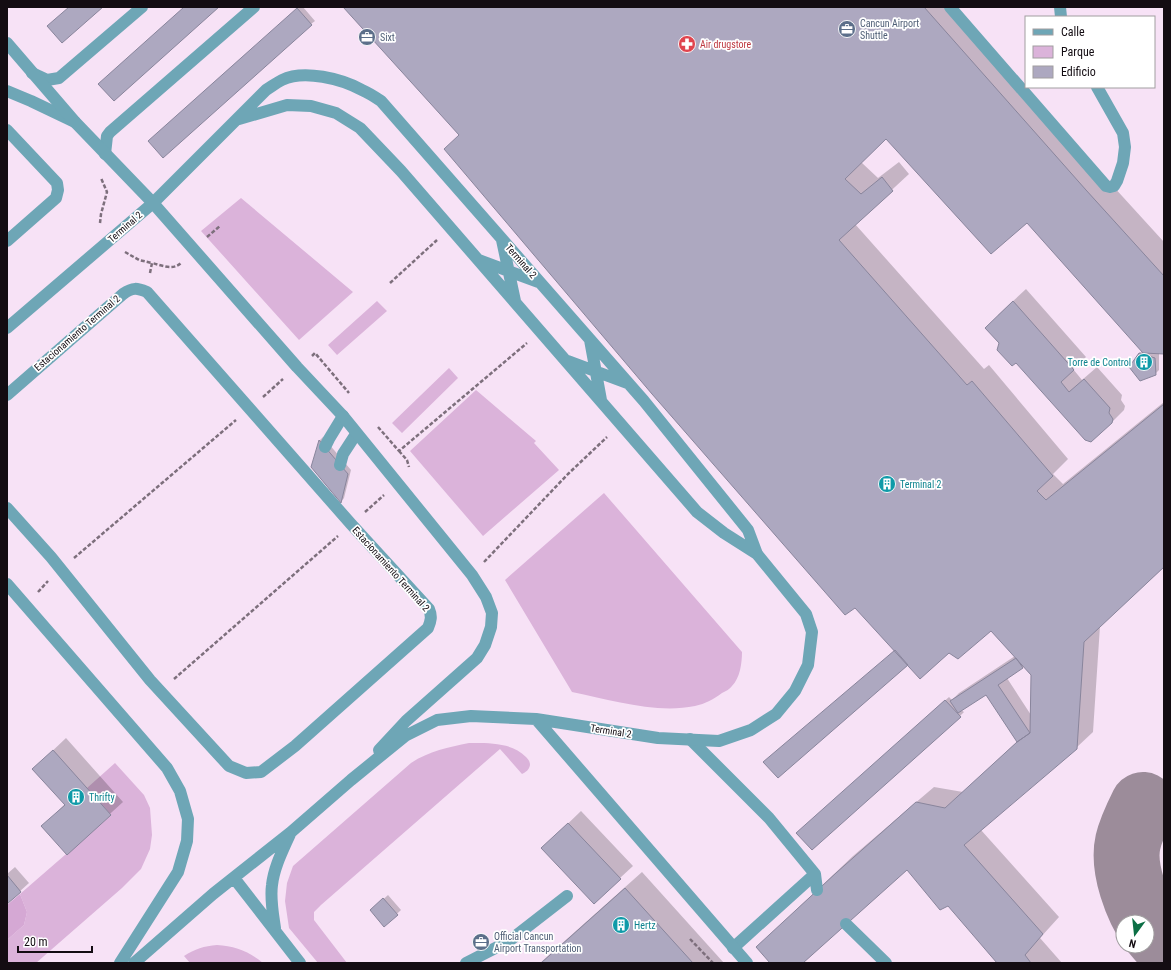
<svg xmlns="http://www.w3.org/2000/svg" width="1171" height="970" font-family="'Roboto Condensed',sans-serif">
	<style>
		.green { fill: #dbb3da }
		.forest { fill: #d5a8d4 }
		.shadow { fill: #0003; fill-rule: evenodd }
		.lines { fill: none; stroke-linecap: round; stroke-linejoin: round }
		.taxiway { stroke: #9c8c9a; stroke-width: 66 }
		.building { fill: #ada8c0; stroke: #89859c }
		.path { stroke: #7d6f7c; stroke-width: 2.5; stroke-dasharray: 4 2; stroke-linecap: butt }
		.lane { stroke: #6ea6b6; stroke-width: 12 }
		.street { stroke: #6ea6b6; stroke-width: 12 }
		.labels { text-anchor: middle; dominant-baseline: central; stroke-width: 3.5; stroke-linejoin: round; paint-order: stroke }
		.service-label { font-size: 10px; fill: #4e5e75; stroke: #fff; text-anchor: start }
		.health-label { font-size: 10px; fill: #be3a42; stroke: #fff; text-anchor: start }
		.street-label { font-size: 10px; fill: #130c12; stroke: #fff }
		.culture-label { font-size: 10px; fill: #0d838f; stroke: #fff; text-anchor: start }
	</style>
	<rect width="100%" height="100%" fill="#f7e2f6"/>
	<path class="green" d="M241,198L353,292L299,340L201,231Z
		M377,301L387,311L337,355L328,345Z
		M449,368L458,378L402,433L392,423Z
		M476,390L536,441L534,443L559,470L483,536L410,451Z
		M604,493L742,652C742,663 740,678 732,686C730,689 726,691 722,693C714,699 705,704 695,706C656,714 611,700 572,692L505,580Z
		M469,743C488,743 511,742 526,757C528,759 530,761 530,765C529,770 526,772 522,774L500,749L321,905L314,912V920L347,963H318L289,928L285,901L287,883L293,866L411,763C429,751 449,747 469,743Z
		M115,763L144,795L150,808L152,835L150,849L141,869L122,888L36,963H7V940L24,925L27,912L20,894L111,815L87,788Z
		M217,945C235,946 250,952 263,963H190L184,956C195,949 204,946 217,945Z"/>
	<path class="forest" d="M20,894L27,912L24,925L7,940V905Z"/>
	<path class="shadow" d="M299,7H303L315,21L311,24L153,137Z
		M344,7H955L1102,174L1164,242V353H1159V370L1155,374L1139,353L1142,351L1027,222L886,138L861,162L878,178L899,162L909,174L855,224L984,369L989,365L1068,459L1053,474L1063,484L1164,402V567L1100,626L1093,732L1076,748L981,830L1059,917L1040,938L1062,963H999L948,904L907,869L802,963H772L757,947L853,856L934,787L963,792L1018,741L986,693L961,710L964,712L960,716L802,829L949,697L952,700L959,693L1015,656L991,630L949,651H895L460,135ZM1024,666L1032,675L1031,715L1007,678Z
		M1026,289L1086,357L1073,369L1082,380L1097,367L1122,395L1121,400L1125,406L1124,410L1111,423L1001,343L998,315Z
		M323,437L351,470L344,498L341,502L312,467L320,440Z
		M66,738L123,802L67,853L55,814L65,804L46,757Z
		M581,811L633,866L620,878L555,836Z
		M15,867L29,883L7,903V874Z
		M642,872L724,963H540Z
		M388,895L401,910L384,926L375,907Z"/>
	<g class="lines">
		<path class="taxiway" d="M1143,805C1137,817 1131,829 1128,842C1122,868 1137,908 1152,929C1156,934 1160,939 1164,943"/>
	</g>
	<path class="building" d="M69,7H103L62,43L47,26Z
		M184,7H219L114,101L98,84Z
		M343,7H924L1086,190L1164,276V354L1143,353L1027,223L991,254L886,139L845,179L861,194L882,177L893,191L839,240L967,385L972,381L1053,476L1037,491L1046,500L1164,404V567L1084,642L1077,749L964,845L1043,934L1025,955L1031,963H997L948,906L940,910L907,870L803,963H770L756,947L836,873L916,802L945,808L1017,742L1030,733L1031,675L991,631L958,659L949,653L920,679L855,608L845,615L652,394L444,149L459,135Z
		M297,8L312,25L163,158L148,141Z
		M1013,301L1074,370L1061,382L1069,392L1084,379L1110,408L1109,413L1113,419L1112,423L1091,442L1085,440L1016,363L1012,366L997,350L999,343L985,328Z
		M1139,353L1155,358L1156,375L1140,381L1129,367Z
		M319,440L348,474L341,503L311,467Z
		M895,650L908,665L778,778L763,762Z
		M1016,658L1023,668L998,685L1030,733L1017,742L986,695L958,713L950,701Z
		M945,700L961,717L812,850L796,833Z
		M53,750L111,815L67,855L41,826L65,805L32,769Z
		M568,823L621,879L594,904L541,848Z
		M7,875L21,892L7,904Z
		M625,888L693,963H541Z
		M383,898L398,915L384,927L370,910Z"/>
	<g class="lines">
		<path class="path" d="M100,223L101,214L107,192L101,178
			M207,237L220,226
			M125,252L139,260L152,263
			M150,273L152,263C161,265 173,271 181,263
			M390,283L437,240
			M312,356L315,353L349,393
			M263,397L283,379
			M378,427L399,451L527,343
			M399,451L407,460L409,467
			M365,512L384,495
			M74,558L236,420
			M484,562L568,474L607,437
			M38,592L48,581
			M174,679L338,536
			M690,939L713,963"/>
		<path class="lane" d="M950,7L1106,186L1110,187L1114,186L1117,181L1123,163L1125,147L1123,133L1097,87
			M1060,7L1061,17
			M32,73L47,80L59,78L142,7
			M7,91L31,101L75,122
			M7,130L57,183L58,190L56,198L7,241
			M105,154L107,136L110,132L254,7
			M7,395L123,294C133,287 137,288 147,292L351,524L429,609C432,616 431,621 428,628L295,746L261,772L246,773L229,766L150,680L51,557L7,508
			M325,447L329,439L343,416
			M340,465L343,454L356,434
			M690,739L769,818L815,874L733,948
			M815,874L817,890
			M846,924L886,963
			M466,963L509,941L567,896"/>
		<path class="street" d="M7,43L75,122L153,203L297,367L343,416L472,575L486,597L492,613L491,627L485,645L477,658L406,721L379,750
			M239,119L287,105L311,106L336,113L360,128L401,171L697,512L724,533L757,554
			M502,240L515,301
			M479,260L538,282
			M7,328L153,203L266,90C271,87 276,83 282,80C304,69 342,79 362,90C369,93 375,97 381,101L644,401L748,530L757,554L806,614L812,632L808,665L795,691L776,714L751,730L719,741L658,738L536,719L471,716L437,720L405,736L351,780L290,833L213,894L134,963
			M590,340L601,400
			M568,361L627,383
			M7,584L167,768L180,791L188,819L187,841L178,872L120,963
			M536,719L747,963
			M234,878L300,963
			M275,928C273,914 270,899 272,885C274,867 283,850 290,834"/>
	</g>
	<defs>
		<g id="office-disc" transform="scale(0.9)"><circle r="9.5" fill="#5c6f8a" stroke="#fff"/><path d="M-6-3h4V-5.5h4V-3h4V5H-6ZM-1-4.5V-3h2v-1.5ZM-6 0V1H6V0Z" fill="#fff"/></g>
		<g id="pharmacy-disc" transform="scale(0.9)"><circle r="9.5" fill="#e0444e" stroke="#fff"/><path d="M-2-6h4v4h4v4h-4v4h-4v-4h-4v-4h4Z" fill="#fff"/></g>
		<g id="building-disc" transform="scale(0.9)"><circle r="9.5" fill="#0f9aa8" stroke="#fff"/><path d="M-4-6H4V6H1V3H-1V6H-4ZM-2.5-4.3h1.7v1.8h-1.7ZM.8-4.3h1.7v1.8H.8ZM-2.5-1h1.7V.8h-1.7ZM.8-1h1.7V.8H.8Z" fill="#fff"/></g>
	</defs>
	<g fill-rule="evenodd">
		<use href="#office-disc" x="847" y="29"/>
		<use href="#office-disc" x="367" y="37"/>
		<use href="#pharmacy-disc" x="687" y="44"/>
		<use href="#building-disc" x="1144" y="362"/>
		<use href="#building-disc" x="887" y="484"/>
		<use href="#building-disc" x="76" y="797"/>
		<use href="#building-disc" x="621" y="925"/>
		<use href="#office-disc" x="481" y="942"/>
	</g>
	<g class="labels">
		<g class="service-label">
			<text x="860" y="23">Cancun Airport<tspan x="860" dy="12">Shuttle</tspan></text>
			<text x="380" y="37">Sixt</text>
			<text x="494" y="936">Official Cancun<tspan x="494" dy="12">Airport Transportation</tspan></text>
		</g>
		<g class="health-label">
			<text x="700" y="44">Air drugstore</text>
		</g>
		<g class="street-label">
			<text transform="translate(125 227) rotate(-41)">Terminal 2</text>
			<text transform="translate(521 261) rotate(49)">Terminal 2</text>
			<text transform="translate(77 333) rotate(-41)">Estacionamiento Terminal 2</text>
			<text transform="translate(391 569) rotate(48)">Estacionamiento Terminal 2</text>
			<text transform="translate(611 731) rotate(9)">Terminal 2</text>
		</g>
		<g class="culture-label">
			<text x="1131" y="362" text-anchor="end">Torre de Control</text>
			<text x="900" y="484">Terminal 2</text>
			<text x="89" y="797">Thrifty</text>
			<text x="634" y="925">Hertz</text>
		</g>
	</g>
	<rect width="1171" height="970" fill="none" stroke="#130c12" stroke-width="16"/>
	<rect x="1025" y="16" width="130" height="72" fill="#ffffff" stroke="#a19ea0"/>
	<rect x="1033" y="29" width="20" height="6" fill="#6ea6b6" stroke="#a19ea0"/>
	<text x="1061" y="36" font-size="12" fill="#130c12">Calle</text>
	<rect x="1033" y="46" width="20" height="12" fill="#dbb3da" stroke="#a19ea0"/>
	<text x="1061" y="56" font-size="12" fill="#130c12">Parque</text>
	<rect x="1033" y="66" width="20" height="12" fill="#ada8c0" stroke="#a19ea0"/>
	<text x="1061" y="76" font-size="12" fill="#130c12">Edificio</text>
	<g transform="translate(1135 934) rotate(195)"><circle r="19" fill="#ffffff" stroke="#a19ea0"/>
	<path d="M0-3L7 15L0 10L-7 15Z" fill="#0c6f45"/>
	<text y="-6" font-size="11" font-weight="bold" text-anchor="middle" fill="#130c12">N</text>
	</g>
	<path d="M18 946v6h74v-6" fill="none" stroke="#130c12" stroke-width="2"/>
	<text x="24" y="946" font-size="12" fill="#130c12" stroke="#ffffff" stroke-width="3" paint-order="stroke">20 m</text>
</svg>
